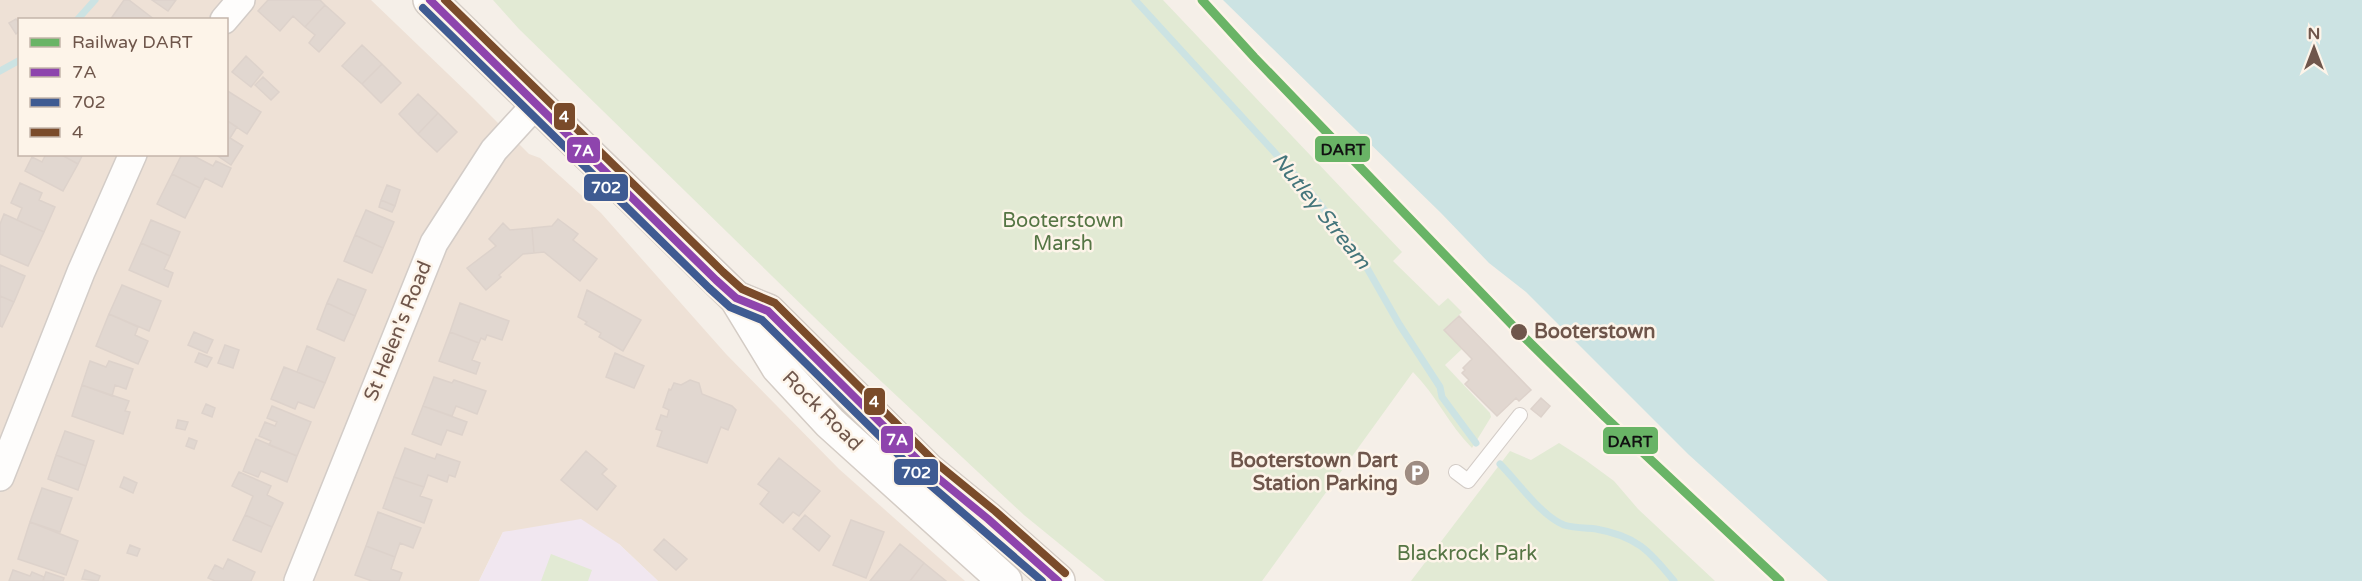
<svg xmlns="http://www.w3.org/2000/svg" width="2362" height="581" font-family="'Varela Round',sans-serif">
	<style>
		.residential { fill: #eee1d6; fill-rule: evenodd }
		.education { fill: #f1e7f0 }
		.green { fill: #e2ead4 }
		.water { fill: #cce3e3 }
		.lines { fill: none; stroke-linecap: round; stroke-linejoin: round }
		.stream { stroke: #cce3e3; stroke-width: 7 }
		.building { fill: #e1d7d0; stroke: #ddd2cb; stroke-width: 1.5 }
		.lane-casing { stroke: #d3ccc7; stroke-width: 16 }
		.street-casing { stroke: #d3ccc7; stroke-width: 30 }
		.secondary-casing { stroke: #d4ccc5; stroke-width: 36 }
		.lane { stroke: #fefdfc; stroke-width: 14 }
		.street { stroke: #fefdfc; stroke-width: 27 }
		.secondary { stroke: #fefdfc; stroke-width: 33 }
		.bus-1-casing { stroke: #fdf4e9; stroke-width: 12 }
		.bus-2-casing { stroke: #fdf4e9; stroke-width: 12 }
		.bus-3-casing { stroke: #fdf4e9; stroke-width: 12 }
		.bus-1 { stroke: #8e44ad; stroke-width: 8 }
		.bus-2 { stroke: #3f5b92; stroke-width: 8 }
		.bus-3 { stroke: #7a4b2a; stroke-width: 8 }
		.rail-1-casing { stroke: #fdf4e9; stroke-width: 14 }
		.rail-1 { stroke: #69b466; stroke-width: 9 }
		.stop-dot { fill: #6f564b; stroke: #fdf4e9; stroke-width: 2 }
		.labels { text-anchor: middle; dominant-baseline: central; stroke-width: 5; stroke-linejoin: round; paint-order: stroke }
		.park-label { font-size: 20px; fill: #557544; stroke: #fdf4e9 }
		.street-label { font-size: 20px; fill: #6f564b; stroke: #fdf4e9 }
		.stop-label { font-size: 20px; font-weight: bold; fill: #6f564b; stroke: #fdf4e9; text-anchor: start }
		.poi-label { font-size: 20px; font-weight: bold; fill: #6f564b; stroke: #fdf4e9; text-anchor: end }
		.water-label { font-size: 21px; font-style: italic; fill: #44757b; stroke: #fdf4e9 }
		.line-badge { stroke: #fdf4e9; stroke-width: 2 }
		.badge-label { font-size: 16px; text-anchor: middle; font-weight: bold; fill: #fff }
		.pale-badge-label { font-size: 16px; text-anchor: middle; font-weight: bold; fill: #111 }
	</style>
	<rect width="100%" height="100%" fill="#f5efe8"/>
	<path class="residential" d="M0,0H371L472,97L529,154L540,158L601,213L726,354L839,469L965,581H658L619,544L519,531L503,532L479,581H0ZM20,20H226V154H20Z"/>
	<path class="education" d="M581,519L619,544L658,581H479L503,532Z"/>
	<path class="green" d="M493,0H1163L1402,252L1393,261L1439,306L1448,298L1462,312L1444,330L1462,349L1445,365L1490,413L1491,417L1472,448C1449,425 1436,395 1413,372L1262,581H1105L1024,515L852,354L519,29Z
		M1559,443L1584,459L1614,481L1638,509L1715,581H1411L1510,451L1531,460Z
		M551,554L592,570L588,581H541Z"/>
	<path class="water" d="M1223,0H2362V581H1828L1688,454L1526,292L1489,263L1441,213Z"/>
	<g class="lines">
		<path class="stream" d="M1135,0L1308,189L1359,254L1399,324L1440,387L1442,397L1476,443
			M77,20L95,0
			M0,71L20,60
			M1500,464C1517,481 1541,516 1564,525C1573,528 1586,528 1596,529C1636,536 1649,550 1674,581"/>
	</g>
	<path class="building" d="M124,0H129L155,20H110Z
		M152,0H176L168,11Z
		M268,0H320L325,5L305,27L293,16L280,31L258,11Z
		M325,5L345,23L319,52L309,43L315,35L305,27Z
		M16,19L20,24V31L16,34L9,23Z
		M362,45L382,64L362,84L342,66Z
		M246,56L263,72L251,87L232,72Z
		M382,64L401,83L381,103L362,84Z
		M263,77L279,92L271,100L255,85Z
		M226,90L261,112L247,134L226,120Z
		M418,94L438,113L418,134L399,114Z
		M438,113L457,132L437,152L418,134Z
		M226,120L237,127L230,138L243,146L231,165L215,154H226Z
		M46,154H60L78,164L63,191L25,171L32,157L42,162Z
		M60,154H83L78,164Z
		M182,154H190L213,166L216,161L231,168L222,187L205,178L200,188L172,174Z
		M172,174L200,188L185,218L157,204Z
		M20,183L42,193L39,200L55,207L44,232L17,220L22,208L11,203Z
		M387,185L400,190L395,206L381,200Z
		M381,200L395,206L392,212L379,207Z
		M366,210L394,222L383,248L355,235Z
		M4,214L44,232L28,266L0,254V224Z
		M558,219L578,234L573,240L597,259L580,281L544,252L534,253L532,228L552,226Z
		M151,220L180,232L170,256L141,243Z
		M503,223L510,230L532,228L534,253L523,254L499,275L501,277L486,290L467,268L496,246L489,239Z
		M355,235L383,248L372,273L344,261Z
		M141,243L170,256L164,269L173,273L168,287L129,270Z
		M0,265L25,276L14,302L0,296Z
		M338,279L366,290L355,316L327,303Z
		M122,285L161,301L149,331L109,314Z
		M587,290L641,320L623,351L599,337L601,333L585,324L587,322L578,317Z
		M0,296L14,302L2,327L0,326Z
		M327,303L355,316L344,341L317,329Z
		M460,303L509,321L502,340L487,335L485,340L481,338L479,343L450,332Z
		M109,314L138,327L135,335L148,341L138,364L96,346Z
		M1459,316L1531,390L1519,401L1516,398L1497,416L1465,384L1469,380L1462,373L1465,370L1463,368L1472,359L1444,330Z
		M194,332L213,340L207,353L188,345Z
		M450,332L479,343L472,360L480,363L476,374L439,361Z
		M225,345L239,350L233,368L218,363Z
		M307,346L335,358L325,383L297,372Z
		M199,353L212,358L207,367L195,362Z
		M615,353L644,366L634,388L606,377Z
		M90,361L106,367L109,361L133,369L126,389L115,385L112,396L82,385Z
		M284,367L325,383L314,408L298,402L295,409L271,399Z
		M434,377L452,383L454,380L486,391L477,414L456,406L452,416L423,406Z
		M690,380L699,383L702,394L732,406L736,410L728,430L721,427L707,463L657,446L662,431L656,429L661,415L667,417L669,410L663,407L669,389L671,390L674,383L681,385Z
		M82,385L129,401L125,411L130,412L123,434L72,416Z
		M1541,398L1550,406L1541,417L1531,409Z
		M206,404L215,408L212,417L202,413Z
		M272,406L311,422L297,456L269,445L271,441L259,436L265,422L275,426L277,422L267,418Z
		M423,406L467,422L462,435L447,430L441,445L412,434Z
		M178,420L188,422L185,430L176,428Z
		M65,431L94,441L86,466L56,455Z
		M189,438L197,441L194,449L186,446Z
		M256,439L297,456L287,482L261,471L258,477L243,471Z
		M405,448L435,459L437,454L460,462L455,477L449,475L447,482L428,475L424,487L394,477Z
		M586,451L607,469L602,474L616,486L597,510L561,480Z
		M56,455L86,466L78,490L48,479Z
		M779,458L820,491L799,516L793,512L783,523L760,504L769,492L758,484Z
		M239,472L271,486L267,495L283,503L272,527L245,515L253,496L232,486Z
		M124,477L137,483L133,493L120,487Z
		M394,477L424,487L420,496L432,500L424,523L383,508Z
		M42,488L72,498L60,532L30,522Z
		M378,512L421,528L413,548L400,543L395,557L366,546Z
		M245,515L272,527L261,552L233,540Z
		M805,515L830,536L819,551L793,529Z
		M851,520L884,532L866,578L833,565Z
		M30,522L78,541L66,575L18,559Z
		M664,539L687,559L676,570L654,550Z
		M900,544L924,563L910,581H870Z
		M130,545L140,549L137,556L127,553Z
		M366,546L395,557L391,569L402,573L399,581H372L355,575Z
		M228,559L255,572L251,581H215L208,578L215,565L223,569Z
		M924,563L946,581H910Z
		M13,570L30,576L32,572L44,577L43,581H9Z
		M85,570L100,576L98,581L82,579Z
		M46,572L64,578L63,581H43Z"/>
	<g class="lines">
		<g class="lane-casing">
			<path id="lane" d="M1456,472L1468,481L1520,415"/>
		</g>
		<g class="street-casing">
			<path id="street" d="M224,20L241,0
				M0,477L81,272L133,154
				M298,581L434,243L494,150L537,103"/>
		</g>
		<g class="secondary-casing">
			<path id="secondary" d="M430,0L736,298L778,367L830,423L1005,581
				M736,298L768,311L928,470L988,519L1058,581"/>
		</g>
		<use href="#lane" class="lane"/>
		<use href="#street" class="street"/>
		<use href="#secondary" class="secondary"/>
		<g class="bus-1-casing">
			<path id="bus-1" d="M430,0L716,280L736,298L768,311L928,470L988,519L1058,581"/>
		</g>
		<g class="bus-2-casing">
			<path id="bus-2" d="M423,8L709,288L730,307L762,320L921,477L1042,581"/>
		</g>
		<g class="bus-3-casing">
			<path id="bus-3" d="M445,0L723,272L742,289L775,303L935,462L995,511L1065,573"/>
		</g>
		<use href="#bus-1" class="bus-1"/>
		<use href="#bus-2" class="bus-2"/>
		<use href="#bus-3" class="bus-3"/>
		<g class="rail-1-casing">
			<path id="rail-1" d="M1202,0L1254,57L1517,330L1605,417L1780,581"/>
		</g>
		<use href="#rail-1" class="rail-1"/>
	</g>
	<defs>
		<g id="parking-disc" transform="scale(1.35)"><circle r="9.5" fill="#9e8c82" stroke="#fdf4e9"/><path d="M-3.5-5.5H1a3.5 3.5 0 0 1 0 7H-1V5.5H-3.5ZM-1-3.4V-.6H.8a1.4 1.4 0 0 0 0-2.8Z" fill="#fff"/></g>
	</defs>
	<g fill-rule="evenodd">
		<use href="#parking-disc" x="1417" y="473"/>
	</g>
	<circle class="stop-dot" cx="1519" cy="332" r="9"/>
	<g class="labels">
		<g class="park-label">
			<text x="1063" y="221">Booterstown<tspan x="1063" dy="23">Marsh</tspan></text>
			<text x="1467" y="554">Blackrock Park</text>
		</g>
		<g class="street-label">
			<text transform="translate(398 331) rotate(-68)">St Helen's Road</text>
			<text transform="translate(822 411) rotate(45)">Rock Road</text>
		</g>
		<g class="stop-label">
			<text x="1534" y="332">Booterstown</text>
		</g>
		<g class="poi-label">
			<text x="1398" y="461">Booterstown Dart<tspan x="1398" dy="23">Station Parking</tspan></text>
		</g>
		<g class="water-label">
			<text transform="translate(1321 211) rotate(51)">Nutley Stream</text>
		</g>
	</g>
	<g class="line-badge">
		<rect x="553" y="102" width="23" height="29" rx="6" fill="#7a4b2a"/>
		<rect x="1314" y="135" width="57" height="28" rx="6" fill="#69b466"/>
		<rect x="566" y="136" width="35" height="28" rx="6" fill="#8e44ad"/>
		<rect x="583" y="173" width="46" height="29" rx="6" fill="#3f5b92"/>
		<rect x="863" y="387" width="23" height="29" rx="6" fill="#7a4b2a"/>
		<rect x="880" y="425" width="34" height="29" rx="6" fill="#8e44ad"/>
		<rect x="1602" y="426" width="57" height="29" rx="6" fill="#69b466"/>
		<rect x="893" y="458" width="46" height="28" rx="6" fill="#3f5b92"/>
	</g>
	<g class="badge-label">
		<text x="564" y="122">4</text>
		<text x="583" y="156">7A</text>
		<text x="606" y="193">702</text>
		<text x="874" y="407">4</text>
		<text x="897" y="445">7A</text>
		<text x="916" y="478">702</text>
	</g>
	<g class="pale-badge-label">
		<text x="1343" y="155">DART</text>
		<text x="1630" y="447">DART</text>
	</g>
	<rect x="18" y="18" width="210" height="138" fill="#fdf4e9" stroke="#c4b5aa" stroke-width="1.5"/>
	<rect x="30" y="38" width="30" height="9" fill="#69b466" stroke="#c4b5aa" stroke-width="1.5"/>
	<text x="72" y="48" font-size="18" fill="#6f564b">Railway DART</text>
	<rect x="30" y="68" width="30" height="9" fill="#8e44ad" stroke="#c4b5aa" stroke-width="1.5"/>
	<text x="72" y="78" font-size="18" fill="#6f564b">7A</text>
	<rect x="30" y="98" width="30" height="9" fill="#3f5b92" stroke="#c4b5aa" stroke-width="1.5"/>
	<text x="72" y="108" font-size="18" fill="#6f564b">702</text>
	<rect x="30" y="128" width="30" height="9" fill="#7a4b2a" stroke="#c4b5aa" stroke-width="1.5"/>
	<text x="72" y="138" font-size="18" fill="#6f564b">4</text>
	<g transform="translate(2314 48)" stroke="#fdf4e9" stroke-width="4.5" paint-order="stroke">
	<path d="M0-4.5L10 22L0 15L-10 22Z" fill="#6f564b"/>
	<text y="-9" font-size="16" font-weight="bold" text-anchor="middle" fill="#6f564b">N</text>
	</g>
</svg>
